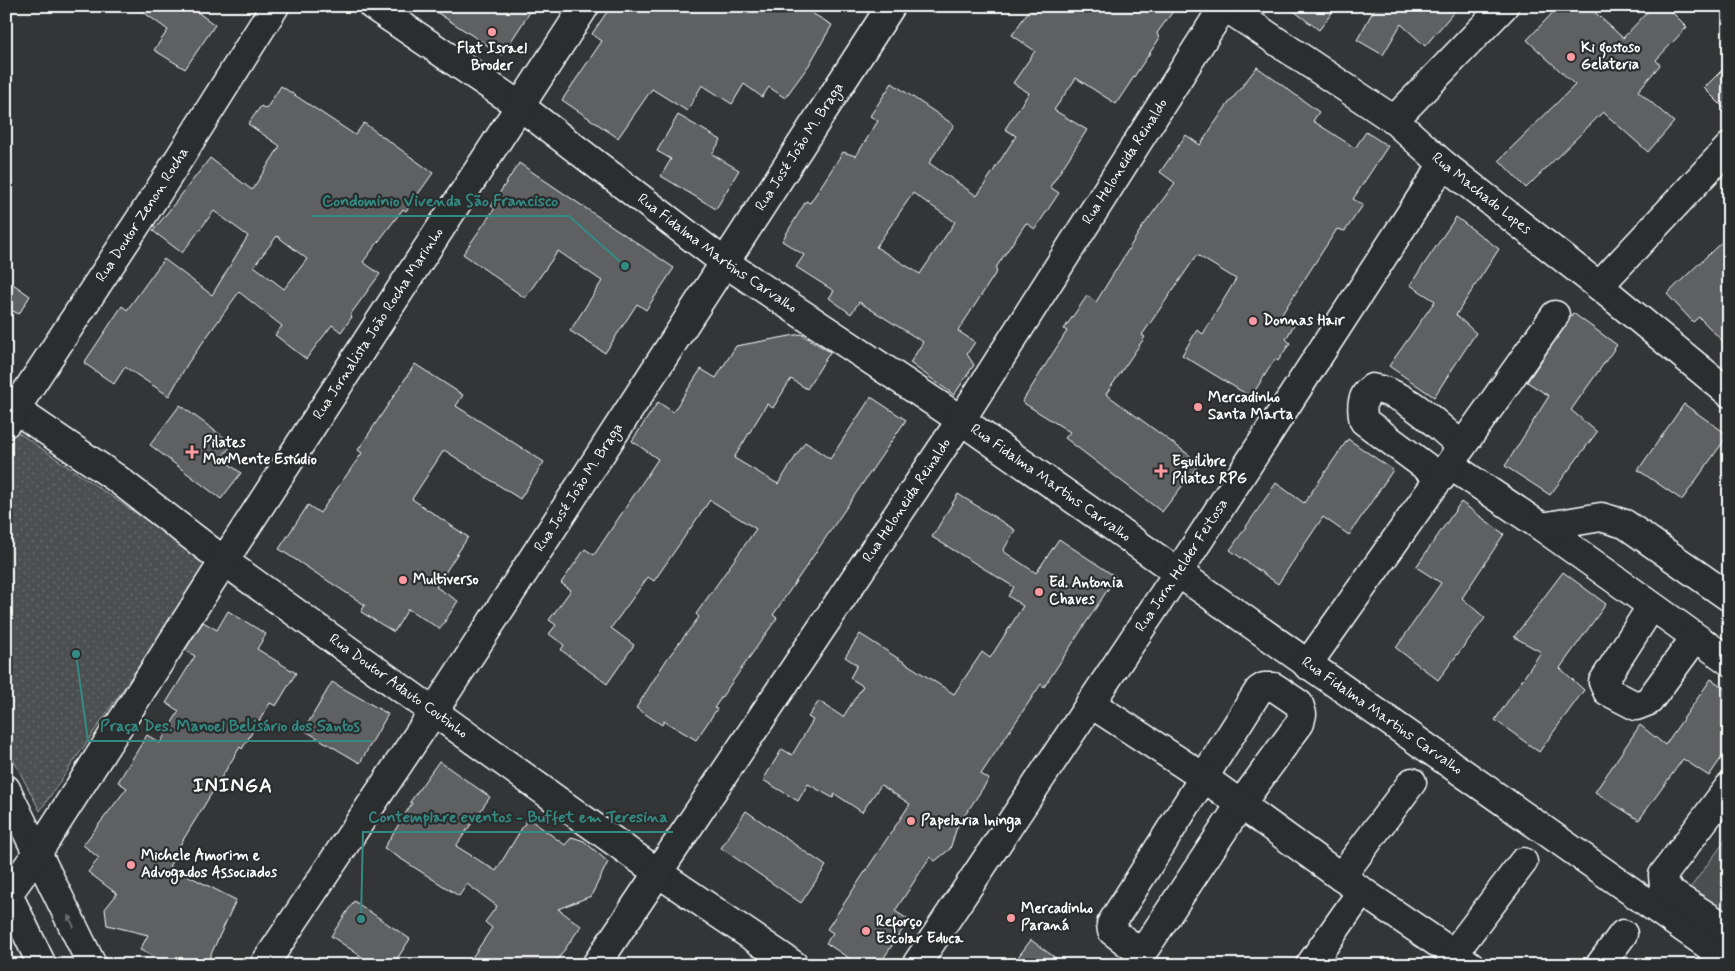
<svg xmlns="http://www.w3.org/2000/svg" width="1735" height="971" font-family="Mynerve,sans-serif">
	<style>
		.grass { fill: url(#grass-dots); stroke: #a6a7a8 }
		.pitch { fill: #4c4f50; stroke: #a6a7a8 }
		.building { fill: #5f6162; stroke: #fff; fill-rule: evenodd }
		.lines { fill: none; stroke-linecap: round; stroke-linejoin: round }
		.minor-casing { stroke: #fff; stroke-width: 31 }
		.minor { stroke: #2a2d2e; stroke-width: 28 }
		.oneway { fill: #6a6c6d }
		.poi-dot { fill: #ff9aa2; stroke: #2a2d2e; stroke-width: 2 }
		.labels { text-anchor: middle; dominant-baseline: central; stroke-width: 4.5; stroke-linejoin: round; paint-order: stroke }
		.poi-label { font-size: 15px; font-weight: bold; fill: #fff; stroke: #2a2d2e; text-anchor: start }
		.street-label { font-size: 15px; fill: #fff; stroke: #2a2d2e }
		.district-label { font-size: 20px; font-weight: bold; letter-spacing: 1px; fill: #fff; stroke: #2a2d2e }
		.leader { fill: none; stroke: #338b84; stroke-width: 2 }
		.callout-dot { fill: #338b84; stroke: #2a2d2e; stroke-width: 2 }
		.callout-label { font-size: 16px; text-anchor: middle; font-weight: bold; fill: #338b84; stroke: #2a2d2e; stroke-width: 4.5; stroke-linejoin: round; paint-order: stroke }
	</style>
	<defs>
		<pattern id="grass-dots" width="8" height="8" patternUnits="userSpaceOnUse" patternTransform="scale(1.25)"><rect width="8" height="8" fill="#4c4f50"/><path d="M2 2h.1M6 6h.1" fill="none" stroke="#67696a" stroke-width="1.8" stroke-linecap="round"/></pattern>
	</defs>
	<rect width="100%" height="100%" fill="#333536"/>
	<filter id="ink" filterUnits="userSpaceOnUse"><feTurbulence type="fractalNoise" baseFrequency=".02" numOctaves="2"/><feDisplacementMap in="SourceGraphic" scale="10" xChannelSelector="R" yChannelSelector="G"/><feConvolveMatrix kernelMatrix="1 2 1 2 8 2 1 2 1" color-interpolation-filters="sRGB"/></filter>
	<g filter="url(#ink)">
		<path class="grass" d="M13,429L209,563L40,811L6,746V440Z"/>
		<path class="pitch" d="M1727,838L1729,839V919L1688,891Z"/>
		<path class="building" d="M135,6H189L215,25L185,69L154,50L168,30Z
			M427,6H534L502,55Z
			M611,6H800L832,25L809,65L785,98L769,87L762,97L744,84L732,104L702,85L687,111L652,89L618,138L562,100L602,41L592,34Z
			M1032,6H1177L1157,33L1159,39L1116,104L1076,78L1054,110L1087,130L1050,187L1059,193L1035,229L1026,223L995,269L997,271L958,331L975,342L967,354L974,365L954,395L910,363L923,342L859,302L851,314L829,298L834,291L796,267L804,255L782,241L806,201L810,203L843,152L856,156L878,121L870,116L892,83L954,125L929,163L977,196L1016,136L1005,129L1029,93L1013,83L1035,51L1012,35ZM913,193L955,222L920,274L876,247Z
			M1287,6H1337L1319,30Z
			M1376,6H1459L1425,46L1401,24L1383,55L1357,40Z
			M1559,6H1588L1623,38L1653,6H1666L1687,27L1656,60L1660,65L1638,91L1674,122L1648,152L1603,112L1526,188L1499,160L1575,85L1527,40Z
			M1729,63V113L1704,88Z
			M1257,67L1319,112L1313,121L1355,148L1366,132L1388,146L1353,199L1363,205L1345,231L1337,229L1282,314L1295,323L1286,339L1290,343L1278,361L1275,359L1251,397L1182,355L1197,330L1203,334L1236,279L1197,255L1142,335L1145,337L1106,394L1200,463L1162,512L1065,438L1070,432L1022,402L1067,331L1064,329L1087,296L1096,302L1141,229L1175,183L1160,172L1186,135L1200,145L1225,108Z
			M281,86L355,135L364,123L433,173L406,211L403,209L363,262L380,274L350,315L352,317L341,332L332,325L306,359L275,335L282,326L239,292L188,363L169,396L125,367L114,384L84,363L122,306L127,310L164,259L212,295L248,236L214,211L182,253L153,231L210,158L252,190L280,146L248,124L261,106L266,109ZM277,236L307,259L284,289L254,266Z
			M678,115L721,140L712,154L739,170L716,209L661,176L671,159L657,151Z
			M519,163L674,268L646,310L637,304L605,353L570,331L602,281L558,251L525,298L463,254L495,208L491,206Z
			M1456,217L1499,249L1456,315L1476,333L1434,397L1389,366L1435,301L1410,285Z
			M1729,235V348L1699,317L1693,322L1667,294Z
			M6,279L30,296L19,314L6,308Z
			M1573,313L1617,345L1571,410L1597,432L1550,495L1505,466L1549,396L1527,382Z
			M801,334L830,352L807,389L791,379L773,408L767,404L734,458L778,484L805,442L830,459L871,397L906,420L773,615L777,618L714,708L717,709L696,740L664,721L662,725L636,708L667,659L699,617L696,614L756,529L710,500L654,581L648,577L611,628L634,645L607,684L561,650L564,645L549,634L556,625L549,620L571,590L561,583L585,549L594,555L658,459L632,441L658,402L673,412L701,369L716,378L736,346Z
			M415,364L463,395L456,406L544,462L520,499L444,450L412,499L468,537L436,587L458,601L440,629L408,609L394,632L361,612L365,605L279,549L308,505L320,513L362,453L358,450Z
			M1684,404L1728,435L1682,500L1638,470Z
			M180,405L233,444L221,458L241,473L221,499L150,445Z
			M1348,439L1393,470L1349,535L1323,517L1278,584L1230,550L1276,483L1304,503Z
			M958,494L1015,530L1003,551L1036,573L1059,539L1116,577L1044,687L1041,684L981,774L989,779L957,827L950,849L935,861L930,857L895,911L909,920L879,965H859L826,943L833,933L827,929L910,804L881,785L862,812L835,794L833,798L808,784L798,801L763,780L782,749L792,755L813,720L808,717L819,701L843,717L863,686L850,678L857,665L845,657L860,634L954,694L982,652L990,658L1023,606L1008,596L1014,587L932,537Z
			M1461,502L1504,534L1462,598L1485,618L1438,680L1396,648L1441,583L1416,567Z
			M1563,572L1606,604L1560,668L1584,690L1539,752L1495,720L1541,652L1514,637Z
			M228,611L266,634L257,649L296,673L276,706L270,703L242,749L240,747L172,858L174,859L169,866L236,900L206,965H171L140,950L148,935L107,925L105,909L117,894L88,872L99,858L83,845L127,788L118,782L147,735L160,743L179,711L166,703L195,656L185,650L203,622L217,630Z
			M1711,679L1729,691V747L1709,776L1683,759L1639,820L1595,792L1640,725L1665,745Z
			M332,682L388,714L360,763L304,730Z
			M439,761L490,797L456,846L496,871L528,818L565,845L572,837L584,841L608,862L591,896L558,909L581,926L554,965H467L492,928L485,922L497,906L467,884L459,896L384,848L412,803L410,802Z
			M746,811L826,866L801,903L721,848Z
			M354,901L410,939L393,965H374L331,936Z
			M1031,940L1065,965H1012Z"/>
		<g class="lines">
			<g class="minor-casing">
				<g id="minor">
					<path id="s1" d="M373,6L520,106L724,262L961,420L1729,960"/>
					<path id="s2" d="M1224,6L1394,120L1443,164L1599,286L1729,393"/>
					<path d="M1394,120L1504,6"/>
					<path d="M1599,286L1729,147"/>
					<path id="s3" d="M6,403L116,478L224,561L657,872L794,965"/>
					<path id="s4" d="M6,423L158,192L275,6"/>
					<path d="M1450,465L1542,527L1729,661"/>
					<path d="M1441,478L1364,421C1361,409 1361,396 1372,388C1407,393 1435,424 1462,446"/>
					<path d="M1542,527L1601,517L1625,524L1729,597"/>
					<path d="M1651,607L1603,682L1607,691L1636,706L1649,701L1695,638"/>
					<path d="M1307,665L1555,315"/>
					<path d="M1264,687H1274L1299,704L1302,714L1300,723L1240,805L1146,947L1144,949H1136L1112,931L1111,924L1259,690Z"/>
					<path d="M1090,703L1203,777L1341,877L1470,965"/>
					<path d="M1729,787L1663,875L1664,886L1674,895L1729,930"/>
					<path d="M6,789L92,965"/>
					<path d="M1341,877L1412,782"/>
					<path d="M6,890L42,965"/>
					<path id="s5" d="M8,894L38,852L224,561L585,6"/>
					<path d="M1454,953L1523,862"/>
					<path id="s6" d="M264,965L434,711L891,6"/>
					<path id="s7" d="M596,965L961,420L1224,6"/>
					<path id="s8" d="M916,965L1177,574L1443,164"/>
					<path d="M1310,965L1362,891"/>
					<path d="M1600,965L1623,934"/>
				</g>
			</g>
			<use href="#minor" class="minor"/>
		</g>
		<defs><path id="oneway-solid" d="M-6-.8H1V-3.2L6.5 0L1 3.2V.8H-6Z" transform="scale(1.25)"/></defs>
		<use class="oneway" href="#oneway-solid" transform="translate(71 921) rotate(-115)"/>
	</g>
	<g class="poi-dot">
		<circle cx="492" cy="32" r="5"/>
		<circle cx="1571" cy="57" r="5"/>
		<circle cx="1253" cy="321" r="5"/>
		<circle cx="1198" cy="407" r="5"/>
		<path d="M189.5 444.5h5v5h5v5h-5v5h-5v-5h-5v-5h5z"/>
		<path d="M1158.5 463.5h5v5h5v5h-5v5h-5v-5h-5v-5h5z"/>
		<circle cx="403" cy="580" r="5"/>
		<circle cx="1039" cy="592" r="5"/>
		<circle cx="911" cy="821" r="5"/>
		<circle cx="131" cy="865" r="5"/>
		<circle cx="1011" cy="918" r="5"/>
		<circle cx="866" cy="931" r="5"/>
	</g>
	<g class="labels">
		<g class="poi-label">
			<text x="1581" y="48">Ki gostoso<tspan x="1581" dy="17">Gelateria</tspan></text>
			<text x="492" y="49" text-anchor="middle">Flat Israel<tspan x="492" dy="17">Broder</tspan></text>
			<text x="1263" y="321">Donnas Hair</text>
			<text x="1208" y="398">Mercadinho<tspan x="1208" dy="17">Santa Marta</tspan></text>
			<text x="203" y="443">Pilates<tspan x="203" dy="17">MovMente Estúdio</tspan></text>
			<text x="1172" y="462">Equilibre<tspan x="1172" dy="17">Pilates RPG</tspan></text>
			<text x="413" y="580">Multiverso</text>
			<text x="1049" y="583">Ed. Antonia<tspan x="1049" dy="17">Chaves</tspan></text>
			<text x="921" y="821">Papelaria Ininga</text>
			<text x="141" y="856">Michele Amorim e<tspan x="141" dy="17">Advogados Associados</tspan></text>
			<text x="1021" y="909">Mercadinho<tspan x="1021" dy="17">Paraná</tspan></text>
			<text x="876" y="922">Reforço<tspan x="876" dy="17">Escolar Educa</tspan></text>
		</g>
		<g class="street-label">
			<text stroke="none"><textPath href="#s6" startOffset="978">Rua José João M. Braga</textPath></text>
			<text stroke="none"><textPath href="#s7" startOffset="962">Rua Heloneida Reinaldo</textPath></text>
			<text stroke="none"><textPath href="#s2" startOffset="319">Rua Machado Lopes</textPath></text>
			<text stroke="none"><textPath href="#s4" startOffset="249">Rua Doutor Zenon Rocha</textPath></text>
			<text stroke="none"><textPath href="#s1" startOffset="424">Rua Fidalma Martins Carvalho</textPath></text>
			<text stroke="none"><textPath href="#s5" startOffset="680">Rua Jornalista João Rocha Marinho</textPath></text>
			<text stroke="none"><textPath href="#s1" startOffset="829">Rua Fidalma Martins Carvalho</textPath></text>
			<text stroke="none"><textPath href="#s6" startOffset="572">Rua José João M. Braga</textPath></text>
			<text stroke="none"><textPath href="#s7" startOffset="559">Rua Heloneida Reinaldo</textPath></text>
			<text stroke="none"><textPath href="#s8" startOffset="480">Rua Jorn Helder Feitosa</textPath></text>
			<text stroke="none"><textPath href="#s3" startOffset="484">Rua Doutor Adauto Coutinho</textPath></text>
			<text stroke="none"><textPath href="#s1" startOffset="1234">Rua Fidalma Martins Carvalho</textPath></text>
		</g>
		<g class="district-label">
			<text x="233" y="786">ININGA</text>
		</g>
	</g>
	<path class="leader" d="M625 266L569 216H311M76 654L88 741H371M361 919L363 832H673"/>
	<g class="callout-dot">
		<circle cx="625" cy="266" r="5"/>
		<circle cx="76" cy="654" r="5"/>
		<circle cx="361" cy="919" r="5"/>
	</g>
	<g class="callout-label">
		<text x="440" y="206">Condominio Vivenda São Francisco</text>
		<text x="230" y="731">Praça Des. Manoel Belisário dos Santos</text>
		<text x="518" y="822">Contemplare eventos - Buffet em Teresina</text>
	</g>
	<rect width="1735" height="971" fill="none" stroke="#2a2d2e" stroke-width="25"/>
	<rect x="12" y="12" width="1710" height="946" fill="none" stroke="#fff" stroke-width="2" filter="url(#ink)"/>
</svg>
